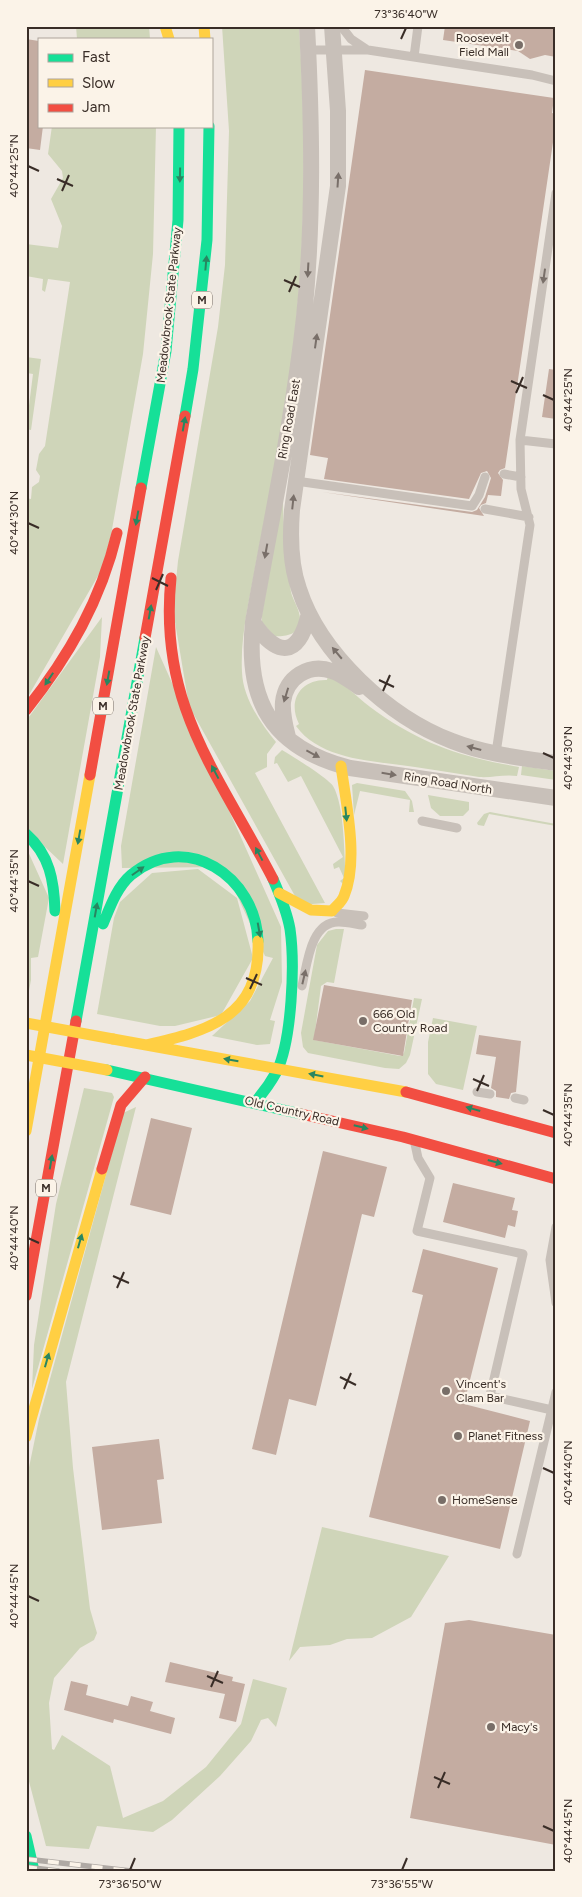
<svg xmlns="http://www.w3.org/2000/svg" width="582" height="1897" font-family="Figtree,sans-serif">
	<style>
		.green { fill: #cfd5b9 }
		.building { fill: #c4aca1 }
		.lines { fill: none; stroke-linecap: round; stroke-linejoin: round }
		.lane { stroke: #c8c0b9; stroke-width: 9 }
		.street { stroke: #c8c0b9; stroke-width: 16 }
		.fast { stroke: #16e098; stroke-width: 11 }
		.slow { stroke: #ffcf43; stroke-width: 11 }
		.jam { stroke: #f24e42; stroke-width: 11 }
		.rail-casing { stroke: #afa9a4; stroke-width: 5.5 }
		.rail { stroke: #fbf3e8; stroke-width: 4; stroke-dasharray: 11; stroke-linecap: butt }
		.slow-bridge { stroke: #ffcf43; stroke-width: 11 }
		.oneway { fill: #288660 }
		.oneway2 { fill: #796f69 }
		.ticks { fill: none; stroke: #392d27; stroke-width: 2 }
		.poi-dot { fill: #786e68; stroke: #fbf3e8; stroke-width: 2 }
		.labels { text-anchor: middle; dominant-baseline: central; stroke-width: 4.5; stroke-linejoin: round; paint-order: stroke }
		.shield { fill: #fbf3e8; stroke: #736861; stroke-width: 1 }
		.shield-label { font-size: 11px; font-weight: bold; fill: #392d27 }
		.poi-label { font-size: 12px; fill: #392d27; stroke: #fbf3e8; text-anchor: start }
		.street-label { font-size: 12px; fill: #392d27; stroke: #fbf3e8 }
		.neatline { fill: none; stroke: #392d27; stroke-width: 2 }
		.ticks-label { font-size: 12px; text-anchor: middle; fill: #392d27 }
	</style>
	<rect width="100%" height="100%" fill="#eee8e1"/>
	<path class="green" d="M76,26H149L150,39H77Z
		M222,26H299C307,148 306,271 287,392C279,449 267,506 256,563C250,599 240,635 242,672C243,698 260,722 276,742L267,754V767L255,773L325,903L300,905L189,706L173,610L178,561L218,327L225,265L229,131Z
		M52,126H156L153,254L143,354L111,535L102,569L26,700V498L31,499L32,487L39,482L40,476L36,470L39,454L45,446L70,282L48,279L45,292L42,290L43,279L26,276V244L58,248L62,226L51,199L63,178L62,171L48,154Z
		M26,357L41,359L31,430L26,429L33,374L27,373Z
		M283,496C283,529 286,559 291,592C293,601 301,611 300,621C299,635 285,637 274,636L262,622V614Z
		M102,617L100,657L63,864L26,829V721Z
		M156,647L281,927L282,982L270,1020L275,1021L270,1044L257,1045L212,1036L250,1001L273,958L265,956L224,867L122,868L121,846Z
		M328,675C347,684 359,700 377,712C424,745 462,757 519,767L517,776C504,774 492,778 479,777C458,774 437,770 415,767C377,761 321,761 296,726L299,724C287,700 301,679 327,680Z
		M282,750C291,755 329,779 333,786C345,806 344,858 346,883L344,885L340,881L344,878L339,867L334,869L333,864L343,857L301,776L288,782L277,763L274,764L275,757Z
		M522,766L556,771V780L521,775Z
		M357,783L405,791L412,801L414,812H409L410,800L360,791L354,815L352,785Z
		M428,795L469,802V810L463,816H440L431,808Z
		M490,812L556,824V826L489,814L484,826L478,825L477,823L484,814Z
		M26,847L49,898L38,957L31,958V980L27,1001Z
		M198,869L237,898L253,958L221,1015L175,1026H160L97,1014L114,918L120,902L152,873Z
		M336,929H344L334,983L327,982L321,986L314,1040L400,1056L404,1053L414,998L422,999L410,1055L406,1063L399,1069L385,1068L308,1053L303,1047L301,1033L317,945L328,931Z
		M433,1018L477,1026L463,1090L436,1084L428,1074V1042Z
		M84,1088L112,1093L114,1097L32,1389L34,1345L56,1204Z
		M136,1107L66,1382L73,1468L90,1609L97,1633L94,1640L80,1648L54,1678L49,1703L52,1749L54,1750L62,1735L110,1766L123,1818L163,1801L206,1767L241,1724L253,1679L287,1688L276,1727L268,1718L261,1720L251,1741L220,1776L172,1820L153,1832L97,1826L89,1849L46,1846L26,1770V1482L39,1419L123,1113Z
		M322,1527L449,1556L411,1617L372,1638L347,1639L330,1645L300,1647L289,1661Z"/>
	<path class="building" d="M445,26H556V57L545,55L530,59L518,51L443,40Z
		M26,39L39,41V126H43L40,150L26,148Z
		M365,70L554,98L552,113L556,114V122L505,468L500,470L498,473L503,480L501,496L488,495L486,503L481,505L479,508L484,516L322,492L472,512L477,510L485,497L491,478L487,471L481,473L469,499L324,479L328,458L310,455Z
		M549,369L556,370V419L542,417Z
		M324,985L412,1000L403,1056L313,1040Z
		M479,1035L521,1041L516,1092L511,1093L509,1099L496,1097V1091L491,1088L496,1057L476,1054Z
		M151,1118L192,1128L171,1215L130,1205Z
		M323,1151L387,1167L374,1217L362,1214L316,1406L289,1399L276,1455L252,1449Z
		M453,1183L515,1198L512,1210L518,1211L515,1227L508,1225L505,1238L443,1222Z
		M423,1249L498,1268L464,1404L530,1421L500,1549L369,1517L423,1295L412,1292Z
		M159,1439L164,1479L157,1480L162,1523L102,1530L92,1447Z
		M469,1620L556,1635V1845L410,1818L445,1623Z
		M170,1662L233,1677L232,1681L245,1684L236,1722L219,1718L225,1694L165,1682Z
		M71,1681L88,1685L86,1695L128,1706L131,1696L153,1702L150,1711L175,1718L171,1734L114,1719L113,1723L64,1710Z"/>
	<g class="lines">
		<path class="lane" d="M341,26L351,39L366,49
			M308,50H368L532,75L556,81
			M414,57L418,26
			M520,440L556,444
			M504,474L521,477
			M296,481L472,506L479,495L485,477
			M485,509L529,517
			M496,753L530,525L521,489L520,440L556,193
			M422,821L457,828
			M337,913L364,916
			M302,986C307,966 310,921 339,922C346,922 355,924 362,925
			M477,1092L490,1094
			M515,1098L524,1100
			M415,1144L418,1158L430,1178L417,1231L523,1254L490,1396L552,1410
			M556,1227L550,1260L556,1303
			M517,1554L556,1392"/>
		<path class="street" d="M307,26C312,124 314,219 304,317C293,419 271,520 253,622C245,700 271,748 350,768L556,798
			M332,26L338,111V186L292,510C290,537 290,564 299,589C320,654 389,717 452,741C485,754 521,758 556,763
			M253,622C277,658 299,658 309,613
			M288,737C285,725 282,714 283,702C286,677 309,663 332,671C342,674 350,681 359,687"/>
		<path class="fast" d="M185,416L193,369L207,240L209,126
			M141,488L166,351L178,220L179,126
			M26,834C50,855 54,881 55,911
			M103,924C110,907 117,887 131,875C186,829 256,877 258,941
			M76,1021L145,638
			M107,1070L301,1114
			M255,1102C264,1092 271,1082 277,1071C292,1039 295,964 290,929C287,912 280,895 273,879
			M26,1836L34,1871"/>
		<path class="slow" d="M165,26L169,39
			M204,26L205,39
			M279,893L311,910L332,911C336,906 342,902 344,896C359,861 346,803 341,766
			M113,1039L406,1092
			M146,1045C207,1031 261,1018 258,941
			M26,1131L90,775
			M26,1437L102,1169"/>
		<path class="jam" d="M171,578C158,705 218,773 273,879
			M145,638L185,416
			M26,710C69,656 101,600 117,533
			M90,775L141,488
			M406,1092L556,1133
			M301,1114L403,1137L556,1179
			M102,1169L121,1105L145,1077
			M26,1296L76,1021"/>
		<g class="rail-casing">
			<path id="rail" d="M26,1859L131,1871
				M26,1867L58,1871"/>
		</g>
		<use href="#rail" class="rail"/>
		<path class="slow-bridge" d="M26,1023L113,1039
			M26,1055L107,1070"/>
	</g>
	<defs><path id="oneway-solid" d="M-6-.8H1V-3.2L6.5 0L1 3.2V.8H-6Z" transform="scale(1.25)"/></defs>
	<g class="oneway">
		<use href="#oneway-solid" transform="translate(180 175) rotate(91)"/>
		<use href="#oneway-solid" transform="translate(206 263) rotate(-85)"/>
		<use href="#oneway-solid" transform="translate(184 424) rotate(-80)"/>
		<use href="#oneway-solid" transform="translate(137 518) rotate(100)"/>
		<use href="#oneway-solid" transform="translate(150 612) rotate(-80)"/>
		<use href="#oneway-solid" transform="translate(108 678) rotate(100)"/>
		<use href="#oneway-solid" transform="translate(49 679) rotate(124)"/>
		<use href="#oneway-solid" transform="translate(215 772) rotate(-118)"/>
		<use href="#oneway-solid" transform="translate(346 814) rotate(84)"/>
		<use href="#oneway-solid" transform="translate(79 837) rotate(100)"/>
		<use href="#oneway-solid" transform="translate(259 854) rotate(-118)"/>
		<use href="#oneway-solid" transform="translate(138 871) rotate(-35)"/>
		<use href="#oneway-solid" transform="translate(96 910) rotate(-80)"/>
		<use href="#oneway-solid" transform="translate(259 930) rotate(80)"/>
		<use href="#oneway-solid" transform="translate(231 1060) rotate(-170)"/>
		<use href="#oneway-solid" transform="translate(316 1075) rotate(-169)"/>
		<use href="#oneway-solid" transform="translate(473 1109) rotate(-164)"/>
		<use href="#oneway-solid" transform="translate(361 1127) rotate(14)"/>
		<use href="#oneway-solid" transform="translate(51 1162) rotate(-80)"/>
		<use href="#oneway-solid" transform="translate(495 1162) rotate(15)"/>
		<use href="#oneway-solid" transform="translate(80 1241) rotate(-74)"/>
		<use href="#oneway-solid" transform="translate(47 1360) rotate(-74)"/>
	</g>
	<g class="oneway2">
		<use href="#oneway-solid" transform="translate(338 180) rotate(-86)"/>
		<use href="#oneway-solid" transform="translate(308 270) rotate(93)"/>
		<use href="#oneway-solid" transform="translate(544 276) rotate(98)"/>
		<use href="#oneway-solid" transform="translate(316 341) rotate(-82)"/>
		<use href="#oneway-solid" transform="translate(293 502) rotate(-84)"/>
		<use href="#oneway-solid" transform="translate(266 551) rotate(100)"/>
		<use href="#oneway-solid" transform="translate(337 653) rotate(-130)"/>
		<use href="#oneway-solid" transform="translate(286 695) rotate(107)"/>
		<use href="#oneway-solid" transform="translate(474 748) rotate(-165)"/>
		<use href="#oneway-solid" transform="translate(313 754) rotate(28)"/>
		<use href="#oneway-solid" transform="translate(389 774) rotate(9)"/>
		<use href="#oneway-solid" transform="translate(304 977) rotate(-77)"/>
	</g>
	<path class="ticks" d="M401,39L406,28M28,166L39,171M57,179L73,186M62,191L69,175M284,280L300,287M289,292L296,276M511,381L527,388M516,393L523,377M543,395L554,400M28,523L39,528M152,578L168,586M156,590L163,574M379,680L394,687M383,691L390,675M543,753L554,758M28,881L39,886M246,978L262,985M250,989L257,974M473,1079L489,1086M477,1091L484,1075M543,1110L554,1115M28,1238L39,1243M113,1276L129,1283M117,1288L124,1272M340,1377L356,1385M344,1389L351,1373M543,1468L554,1473M28,1596L39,1601M207,1676L223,1683M211,1687L218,1671M434,1777L450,1784M438,1788L445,1772M543,1826L554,1831M130,1870L135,1858M402,1870L407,1858"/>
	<g class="poi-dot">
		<circle cx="519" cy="45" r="5"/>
		<circle cx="363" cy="1021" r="5"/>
		<circle cx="446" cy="1391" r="5"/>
		<circle cx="458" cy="1436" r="5"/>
		<circle cx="442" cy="1500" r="5"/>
		<circle cx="491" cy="1727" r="5"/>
	</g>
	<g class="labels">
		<g class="shield">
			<rect x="192" y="291.5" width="20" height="17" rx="4"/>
			<rect x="93" y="697.5" width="20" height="17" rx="4"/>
			<rect x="36" y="1179.5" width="20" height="17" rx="4"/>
		</g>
		<g class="shield-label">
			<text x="202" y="300">M</text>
			<text x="103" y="706">M</text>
			<text x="46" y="1188">M</text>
		</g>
		<g class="poi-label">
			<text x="509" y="38" text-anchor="end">Roosevelt<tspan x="509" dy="14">Field Mall</tspan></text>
			<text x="373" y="1014">666 Old<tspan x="373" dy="14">Country Road</tspan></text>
			<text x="456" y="1384">Vincent's<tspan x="456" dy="14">Clam Bar</tspan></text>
			<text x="468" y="1436">Planet Fitness</text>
			<text x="452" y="1500">HomeSense</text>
			<text x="501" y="1727">Macy's</text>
		</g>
		<g class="street-label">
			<text transform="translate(169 305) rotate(-84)">Meadowbrook State Parkway</text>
			<text transform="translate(289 419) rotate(-80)">Ring Road East</text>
			<text transform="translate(132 713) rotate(-80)">Meadowbrook State Parkway</text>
			<text transform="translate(448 783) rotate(9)">Ring Road North</text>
			<text transform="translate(292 1111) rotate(13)">Old Country Road</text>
		</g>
	</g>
	<rect width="582" height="1897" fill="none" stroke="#fbf3e8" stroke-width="55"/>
	<rect x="38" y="38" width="175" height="90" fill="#fbf3e8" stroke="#ada49b"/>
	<rect x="48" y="54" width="25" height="8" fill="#16e098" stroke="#ada49b"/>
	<text x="82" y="62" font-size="15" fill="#392d27">Fast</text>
	<rect x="48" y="79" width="25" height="8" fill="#ffcf43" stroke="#ada49b"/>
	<text x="82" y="88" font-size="15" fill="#392d27">Slow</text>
	<rect x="48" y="104" width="25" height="8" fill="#f24e42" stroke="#ada49b"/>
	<text x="82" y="112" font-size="15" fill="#392d27">Jam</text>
	<rect x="28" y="28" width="526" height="1842" class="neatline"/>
	<g class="ticks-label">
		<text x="406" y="18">73°36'40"W</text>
		<text transform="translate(14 166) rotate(-90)" y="4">40°44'25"N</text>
		<text transform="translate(568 400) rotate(-90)" y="4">40°44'25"N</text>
		<text transform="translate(14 523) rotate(-90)" y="4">40°44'30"N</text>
		<text transform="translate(568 758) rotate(-90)" y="4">40°44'30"N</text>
		<text transform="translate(14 881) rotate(-90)" y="4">40°44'35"N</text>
		<text transform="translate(568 1115) rotate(-90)" y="4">40°44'35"N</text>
		<text transform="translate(14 1238) rotate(-90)" y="4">40°44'40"N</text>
		<text transform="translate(568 1473) rotate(-90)" y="4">40°44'40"N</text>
		<text transform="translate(14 1596) rotate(-90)" y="4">40°44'45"N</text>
		<text transform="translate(568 1831) rotate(-90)" y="4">40°44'45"N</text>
		<text x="130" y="1888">73°36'50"W</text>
		<text x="402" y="1888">73°36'55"W</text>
	</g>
</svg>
